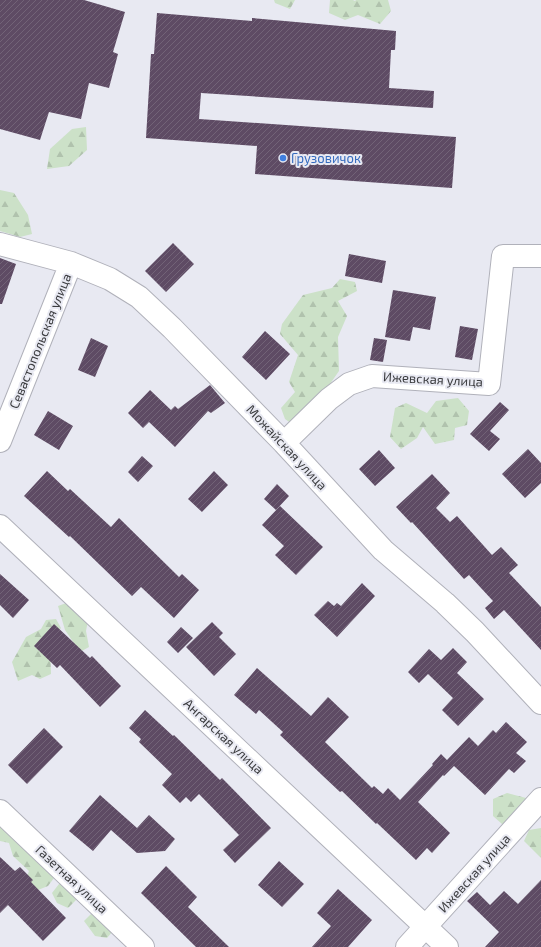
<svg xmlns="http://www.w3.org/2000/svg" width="541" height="947" font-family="'Exo 2',sans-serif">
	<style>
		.forest { fill: url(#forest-firs) }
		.building { fill: url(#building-hatch) }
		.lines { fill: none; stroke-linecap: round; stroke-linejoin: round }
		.minor-casing { stroke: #b0b1ba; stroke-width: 24 }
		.minor { stroke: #fff; stroke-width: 22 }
		.shop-dot { fill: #3f7fe0; stroke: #e8e9f2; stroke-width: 1.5 }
		.labels { text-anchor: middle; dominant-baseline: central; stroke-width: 4; stroke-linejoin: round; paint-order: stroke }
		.shop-label { font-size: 13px; fill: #366cbe; stroke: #e8e9f2; text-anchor: start }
		.street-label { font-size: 13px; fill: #3b3c3f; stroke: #e8e9f2 }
	</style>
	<defs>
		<pattern id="forest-firs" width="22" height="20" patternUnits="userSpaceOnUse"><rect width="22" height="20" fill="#cce1c8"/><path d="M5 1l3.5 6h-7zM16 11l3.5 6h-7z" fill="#b0c2ad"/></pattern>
		<pattern id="building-hatch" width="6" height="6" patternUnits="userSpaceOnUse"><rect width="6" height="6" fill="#5e4b64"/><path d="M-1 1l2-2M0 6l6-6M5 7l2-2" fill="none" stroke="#726377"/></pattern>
	</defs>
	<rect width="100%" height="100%" fill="#e8e9f2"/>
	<path class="forest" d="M274,0H295L290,9L275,3Z
		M330,0H353L355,1L356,0H388L391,11L380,24L358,15L345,20L329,13Z
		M86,127L87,150L69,166L47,169L50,149L72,129Z
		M0,190L14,193L28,215L32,234L20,237L0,231Z
		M340,279L355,282L357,291L338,301L347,316L338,337L339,371L309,414L292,424L285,419L281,408L295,392L289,382L298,355L280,334L282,324L303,295L332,288Z
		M458,398L469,411L467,425L455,428L454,440L435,444L423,427L417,438L401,449L390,437L395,408L406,403L427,413L436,401Z
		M72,601L89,615L86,631L89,647L80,652L65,630L58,606Z
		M56,619L61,628L50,642L51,674L40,679L32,675L18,681L12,662L26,637L41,629L46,620Z
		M507,793L526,798L536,809L527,821L502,824L493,816V799Z
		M0,818L57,874L48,886L28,894L23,887L29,871L13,856L9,843L0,841Z
		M541,828V858L524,841L529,830Z
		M67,883L78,898L68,908L57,903L52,893L59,884Z
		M92,913L113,931L107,938L95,936L84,921Z"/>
	<path class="building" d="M0,0H84L125,12L113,52L118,54L109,88L89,83L81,119L49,112L40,140L0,129Z
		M157,13L252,21V18L396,31L395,50H391L389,88L434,91L433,108L201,93L199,119L456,137L452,188L255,174L257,146L146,138L151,54H154Z
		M173,243L194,264L166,292L145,271Z
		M349,254L386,261L382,283L345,276Z
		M0,258L16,264L2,304H0Z
		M393,290L436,297L430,330L413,327L410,341L385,337Z
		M460,326L478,329L472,360L455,357Z
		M265,331L290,354L266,380L242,357Z
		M91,338L108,346L95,377L78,370Z
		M374,338L387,340L383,362L370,360Z
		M210,385L225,403L211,413L208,411L175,447L149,422L143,428L128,413L150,390L171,410L175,406L178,409Z
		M500,402L509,410L490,431L500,439L489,451L470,434Z
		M48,411L73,426L59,450L34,435Z
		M528,449L541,463V483L525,498L502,474Z
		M379,450L395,468L375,486L359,469Z
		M142,456L153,466L138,482L128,472Z
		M47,471L68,491L70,489L111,527L119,518L179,577L182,574L199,590L174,618L141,587L132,596L70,536L69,537L24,496Z
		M214,471L228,485L202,512L188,499Z
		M432,474L450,493L436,508L450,522L457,516L492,555L501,547L518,565L509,573L541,607V650L504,610L494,619L485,608L493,601L469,575L464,579L412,522L411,523L396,507Z
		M277,484L289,496L276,510L264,499Z
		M280,506L323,547L296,575L275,555L284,546L262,525Z
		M0,574L29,600L13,618L0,605Z
		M362,583L375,596L337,637L314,615L328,601L334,606L337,603L341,606Z
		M212,622L223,633L219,637L236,654L214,676L186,647Z
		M54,624L90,658L92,656L121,686L100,707L60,665L57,668L34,646Z
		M181,627L193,638L178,653L167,642Z
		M453,648L467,662L457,673L484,699L458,726L442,710L453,698L428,674L419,683L408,672L429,649L441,660Z
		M257,668L311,716L328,697L349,717L325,742L372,788L374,786L383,794L388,788L400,800L433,765L432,764L441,754L447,760L469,737L478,746L493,730L496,733L506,722L527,742L516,753L526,761L514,773L509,769L485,795L454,766L444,776L443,775L418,802L450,833L432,853L427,848L416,860L377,823L376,824L342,791L340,792L323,776L280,735L283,732L259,710L256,714L234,695Z
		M145,710L173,736L174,735L220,780L222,778L271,828L235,863L223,850L239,835L199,794L191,802L186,797L180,803L162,785L172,774L139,742L141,739L129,728Z
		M44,728L63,747L27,784L8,765Z
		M100,795L137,828L149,815L175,839L165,851L137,853L111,830L93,851L69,831Z
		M0,857L15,871L20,867L33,880L31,882L66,918L43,941L8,905L0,913Z
		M279,861L304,884L282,907L258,885Z
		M166,866L197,897L188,907L229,947H196L141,893Z
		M541,880V947H485L499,932L467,901L477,892L490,905L504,891L518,904Z
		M338,889L372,920L348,947H312L331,926L317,913Z"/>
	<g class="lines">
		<g class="minor-casing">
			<path id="minor" d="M0,244L71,263L110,279L139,297L172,328L284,443L383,550L445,603L475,632L541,703
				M0,441L71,263
				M284,443L329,399L349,384L372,376L489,384L503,256H541
				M0,526L447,947
				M0,811L143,947
				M407,947L541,799"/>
		</g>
		<use href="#minor" class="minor"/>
	</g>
	<circle class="shop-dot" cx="283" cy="158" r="4"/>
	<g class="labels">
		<g class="shop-label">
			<text x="291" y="158">Грузовичок</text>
		</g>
		<g class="street-label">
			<text transform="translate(40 341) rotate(-68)">Севастопольская улица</text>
			<text transform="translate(433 379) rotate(3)">Ижевская улица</text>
			<text transform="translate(287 447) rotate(47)">Можайская улица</text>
			<text transform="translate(224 736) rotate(43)">Ангарская улица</text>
			<text transform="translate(474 873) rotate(-48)">Ижевская улица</text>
			<text transform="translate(72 879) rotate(43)">Газетная улица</text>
		</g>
	</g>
</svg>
